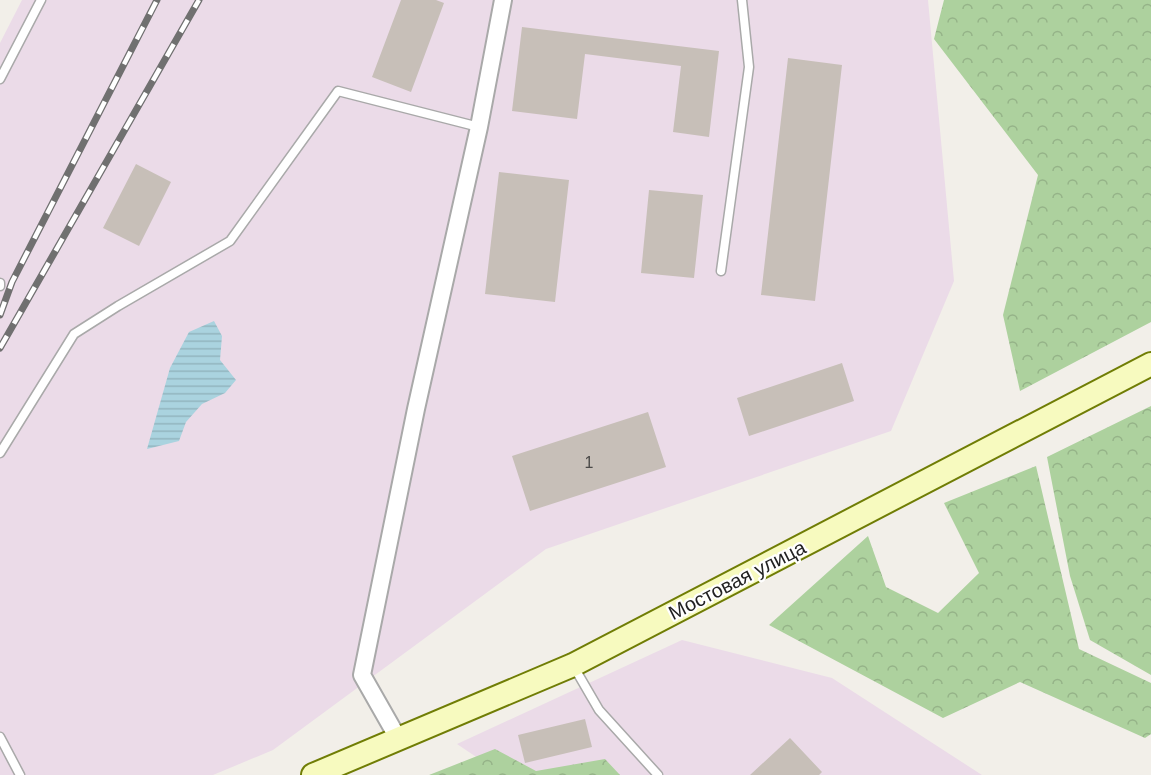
<svg xmlns="http://www.w3.org/2000/svg" width="1151" height="775" font-family="Arial,sans-serif">
	<style>
		.industrial { fill: #ebdbe8 }
		.forest { fill: url(#forest-crowns) }
		.water { fill: url(#water-rules) }
		.building { fill: #c7bfb8 }
		.lines { fill: none; stroke-linecap: round; stroke-linejoin: round }
		.lane-casing { stroke: #a9a9a9; stroke-width: 11 }
		.street-casing { stroke: #a9a9a9; stroke-width: 20 }
		.secondary-casing { stroke: #707d05; stroke-width: 26 }
		.lane { stroke: #fff; stroke-width: 8 }
		.street { stroke: #fff; stroke-width: 16 }
		.secondary { stroke: #f7fabf; stroke-width: 22 }
		.rail-casing { stroke: #707070; stroke-width: 7 }
		.rail { stroke: #fff; stroke-width: 4.5; stroke-dasharray: 14; stroke-linecap: butt }
		.labels { text-anchor: middle; dominant-baseline: central; stroke-width: 4.5; stroke-linejoin: round; paint-order: stroke }
		.number-label { font-size: 16px; fill: #4b4948 }
		.street-label { font-size: 20px; fill: #222; stroke: #fff }
	</style>
	<defs>
		<pattern id="forest-crowns" width="20" height="18" patternUnits="userSpaceOnUse" patternTransform="scale(1.5)"><rect width="20" height="18" fill="#add19e"/><path d="M2 6a3 3 0 1 1 6 0M12 15a3 3 0 1 1 6 0" fill="none" stroke="#95b388"/></pattern>
		<pattern id="water-rules" width="6" height="5" patternUnits="userSpaceOnUse" patternTransform="scale(1.5)"><rect width="6" height="5" fill="#aad3df"/><path d="M0 2.5h6" fill="none" stroke="#92b5bf"/></pattern>
	</defs>
	<rect width="100%" height="100%" fill="#f2efe9"/>
	<path class="industrial" d="M22,0H928L954,281L891,431L546,549L273,750L213,775H0V43Z
		M682,640L832,678L982,775H503L457,744Z"/>
	<path class="forest" d="M944,0H1151V322L1020,391L1003,315L1038,175L934,39Z
		M1151,406V675L1090,640L1070,576L1047,457Z
		M1036,466L1079,649L1151,683V734L1145,738L1020,682L943,718L769,625L868,536L886,587L938,613L979,573L944,503Z
		M495,749L536,771L605,759L620,775H429Z"/>
	<path class="water" d="M214,321L222,336L220,360L236,380L225,393L202,404L186,422L179,441L147,449L170,368L189,332Z"/>
	<path class="building" d="M401,0H436L444,3L411,92L372,77Z
		M522,27L719,51L709,137L673,132L681,66L585,54L577,119L512,111Z
		M788,58L842,65L815,301L761,295Z
		M136,164L171,182L139,246L103,228Z
		M499,172L569,180L555,302L485,294Z
		M649,190L703,195L694,278L641,273Z
		M842,363L854,401L749,436L737,398Z
		M648,412L666,467L530,511L512,456Z
		M585,719L592,747L525,763L518,735Z
		M790,738L822,772L819,775H750Z"/>
	<g class="lines">
		<g class="lane-casing">
			<path id="lane" d="M0,79L41,0
				M721,271L749,67L742,0
				M0,283V286
				M0,453L74,334L118,306L230,241L338,91L479,127
				M574,667L599,710L658,775
				M0,737L20,775"/>
		</g>
		<g class="street-casing">
			<path id="street" d="M399,740L362,675L416,409L479,127L503,0"/>
		</g>
		<g class="secondary-casing">
			<path id="secondary" d="M313,775L573,665L1151,364"/>
		</g>
		<use href="#lane" class="lane"/>
		<use href="#street" class="street"/>
		<use href="#secondary" class="secondary"/>
		<g class="rail-casing">
			<path id="rail" d="M0,315L12,282L157,0
				M0,348L199,0"/>
		</g>
		<use href="#rail" class="rail"/>
	</g>
	<g class="labels">
		<g class="number-label">
			<text x="589" y="462">1</text>
		</g>
		<g class="street-label">
			<text transform="translate(737 580) rotate(-27)">Мостовая улица</text>
		</g>
	</g>
</svg>
